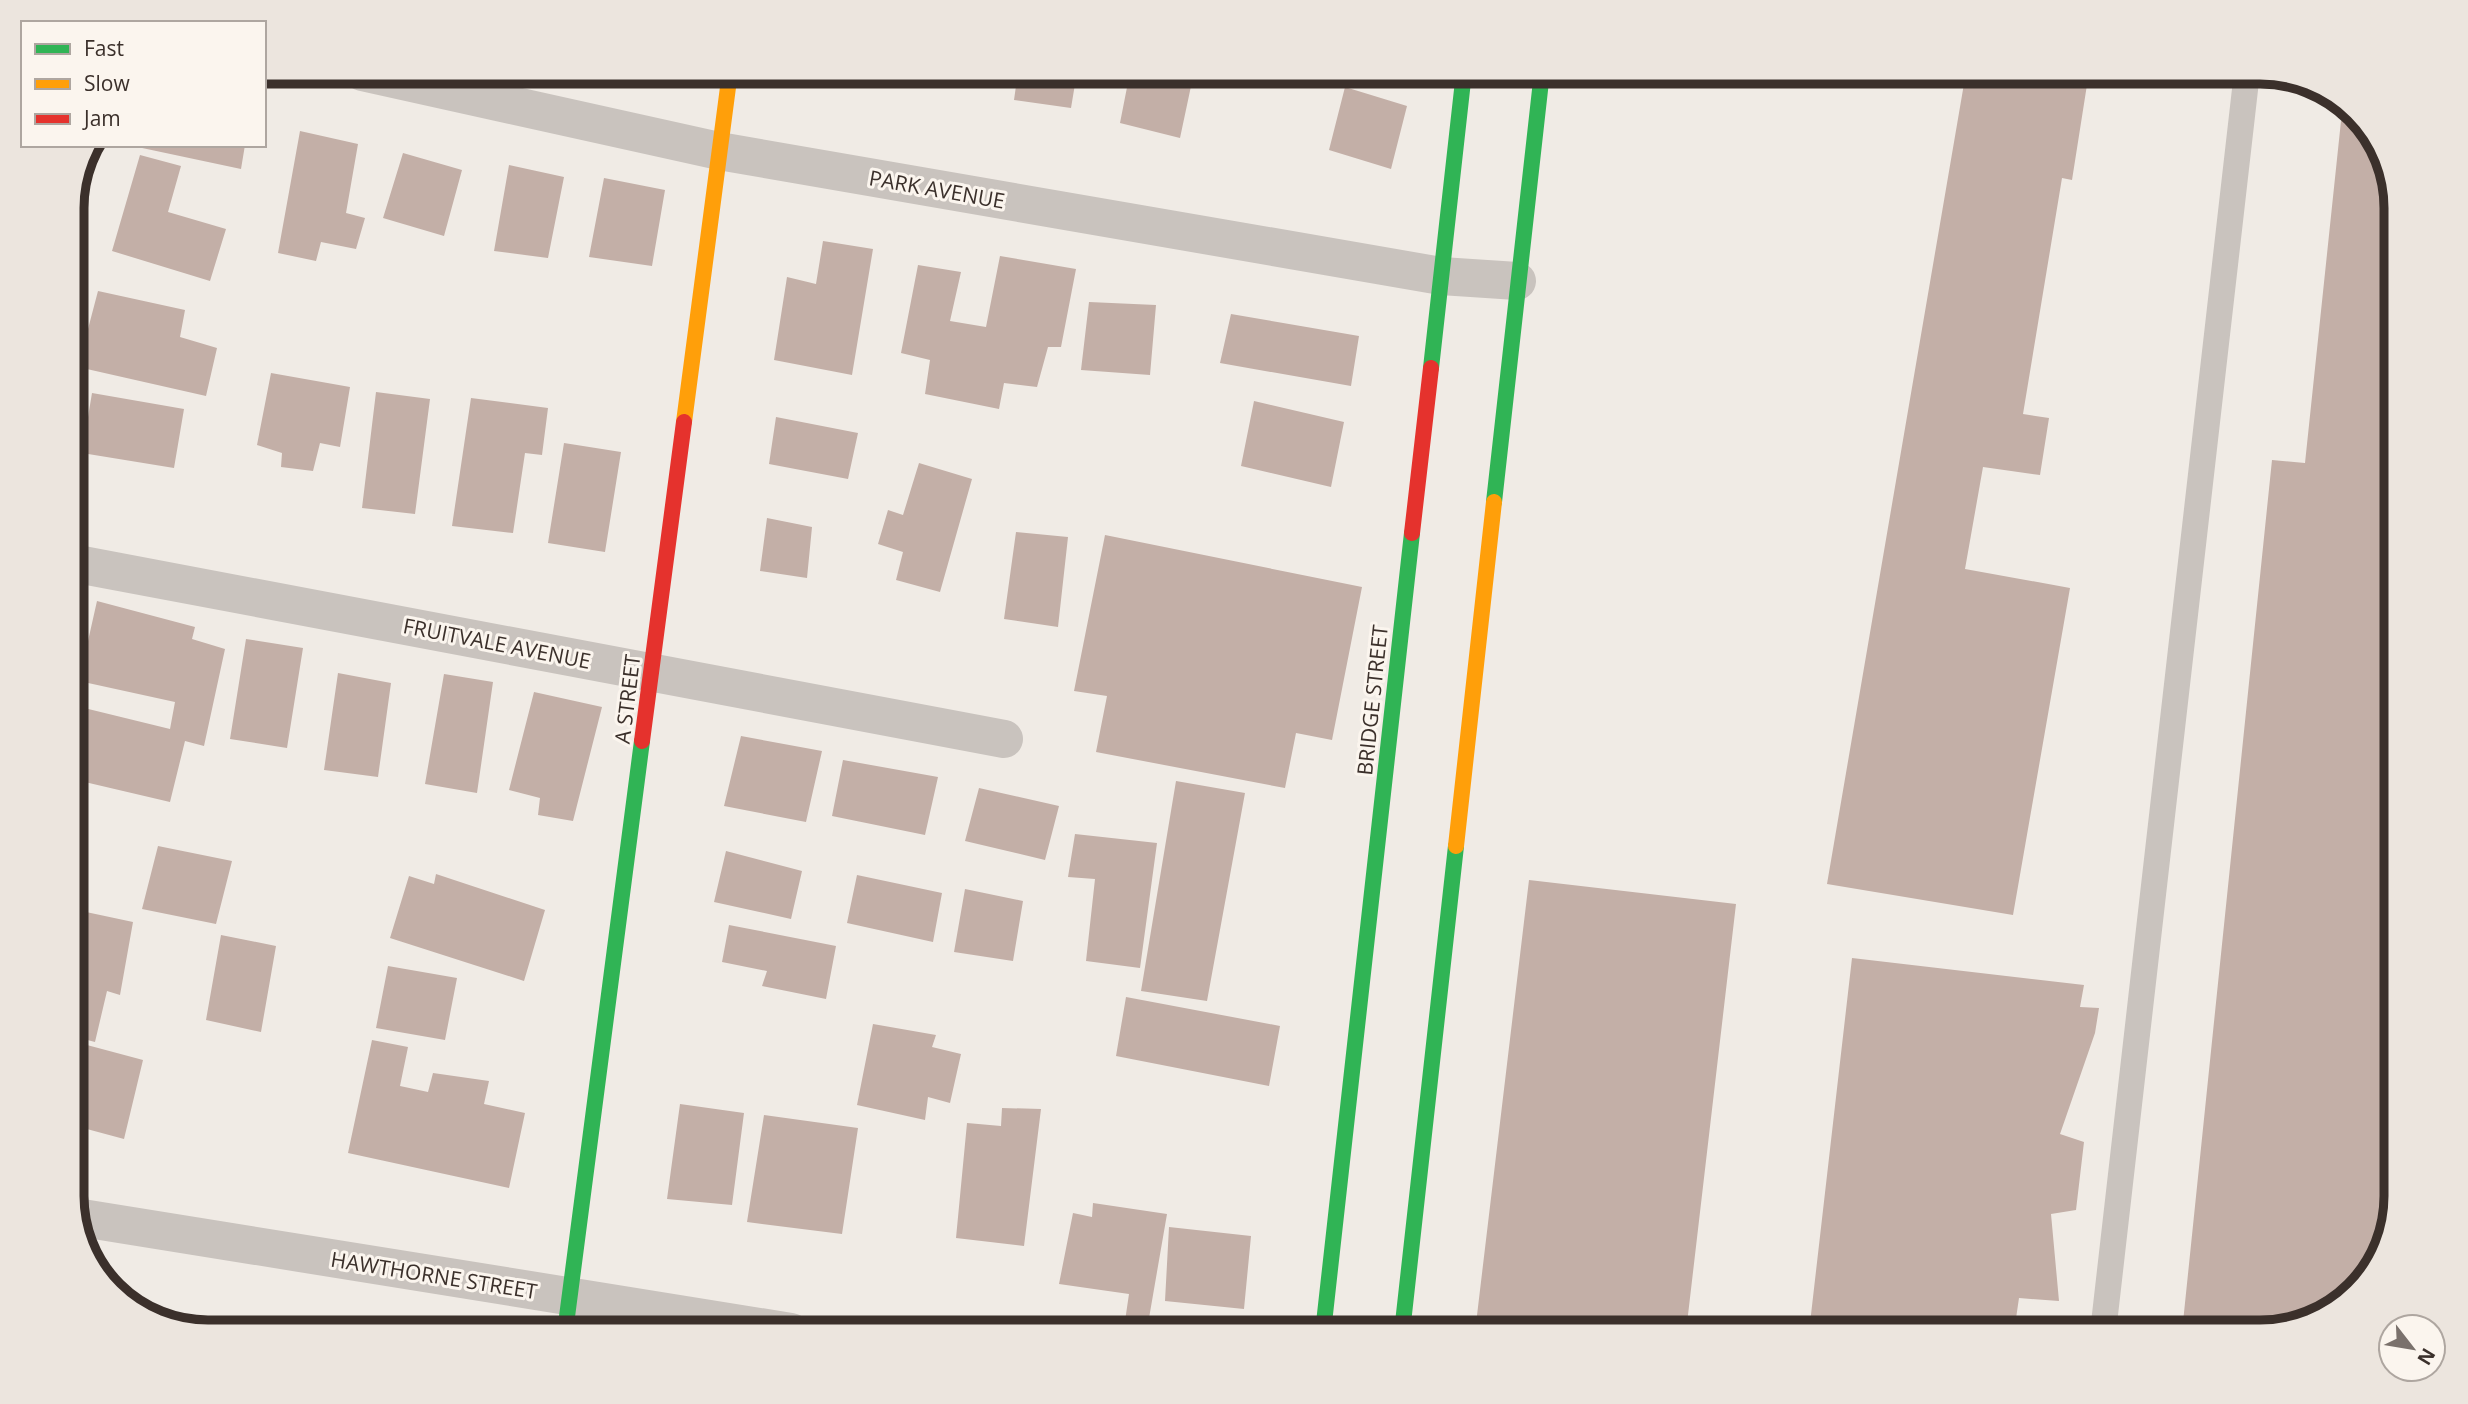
<svg xmlns="http://www.w3.org/2000/svg" width="2468" height="1404" font-family="'Open Sans',sans-serif">
	<style>
		.building { fill: #c3afa7 }
		.lines { fill: none; stroke-linecap: round; stroke-linejoin: round }
		.lane { stroke: #c9c3be; stroke-width: 26 }
		.street { stroke: #c9c3be; stroke-width: 38 }
		.fast { stroke: #30b455; stroke-width: 16 }
		.slow { stroke: #ff9f0a; stroke-width: 16 }
		.jam { stroke: #e5322d; stroke-width: 16 }
		.labels { text-anchor: middle; dominant-baseline: central; stroke-width: 6; stroke-linejoin: round; paint-order: stroke }
		.street-label { font-size: 21px; fill: #3b302b; stroke: #fbf5ee }
		.rim { fill: none; stroke: #3b302b; stroke-width: 9 }
	</style>
	<rect width="100%" height="100%" fill="#f0ebe5"/>
	<path class="building" d="M916,72H977L975,87L915,77Z
		M1018,72H1077L1071,108L1014,100Z
		M1130,72H1194L1180,138L1120,123Z
		M1966,72H2089L2072,180L2062,178L2023,414L2049,418L2040,475L1983,467L1965,569L2070,588L2013,915L1827,884Z
		M1345,87L1407,106L1391,169L1329,150Z
		M2341,121L2364,123L2374,132L2396,199V1197L2378,1264L2329,1314L2261,1332H2182L2272,460L2305,463Z
		M300,131L358,144L346,213L365,218L356,249L321,242L316,261L278,253Z
		M128,145H245L241,169Z
		M403,153L462,170L444,236L383,218Z
		M140,155L181,166L168,212L226,229L210,281L112,251Z
		M509,165L564,177L548,258L494,251Z
		M604,178L665,190L652,266L589,257Z
		M823,241L873,249L852,375L774,360L787,277L816,284Z
		M1000,256L1076,269L1061,347H1048L1037,387L1004,383L999,409L925,394L930,360L901,353L918,265L961,272L950,321L986,327Z
		M98,291L185,310L180,337L217,348L206,396L78,367Z
		M1089,302L1156,305L1150,375L1081,370Z
		M1231,314L1359,336L1351,386L1220,363Z
		M271,373L350,387L340,447L320,443L313,471L281,467L282,453L257,445Z
		M376,392L430,399L415,514L362,508Z
		M92,393L184,409L174,468L82,453Z
		M471,398L548,408L542,455L525,453L513,533L452,526Z
		M1254,401L1344,422L1331,487L1241,466Z
		M776,417L858,433L848,479L769,464Z
		M564,443L621,452L605,552L548,543Z
		M919,463L972,479L940,592L896,580L903,552L878,544L888,510L903,515Z
		M767,518L812,527L807,578L760,571Z
		M1016,532L1068,537L1058,627L1004,619Z
		M1105,535L1362,587L1332,740L1296,733L1285,788L1096,752L1107,696L1074,691Z
		M97,601L195,627L192,639L225,649L204,746L185,741L170,802L72,779V705L170,729L175,702L79,681Z
		M246,639L303,648L287,748L230,739Z
		M338,673L391,683L378,777L324,770Z
		M444,674L493,682L477,793L425,784Z
		M534,692L602,707L573,821L538,815L540,798L509,790Z
		M741,736L822,751L806,822L724,806Z
		M843,760L938,777L925,835L832,816Z
		M1176,781L1245,793L1207,1001L1141,991Z
		M979,788L1059,806L1045,860L965,841Z
		M1075,834L1157,843L1140,968L1086,961L1095,879L1068,877Z
		M158,846L232,861L216,924L142,909Z
		M726,851L802,871L791,919L714,902Z
		M436,874L545,910L524,981L390,938L409,876L434,884Z
		M857,875L942,893L933,942L847,923Z
		M1529,880L1736,904L1686,1332H1475Z
		M965,889L1023,901L1013,961L954,952Z
		M72,909L133,922L120,995L107,991L95,1042L72,1036Z
		M729,925L836,946L826,999L762,986L767,971L722,962Z
		M221,935L276,946L261,1032L206,1020Z
		M1852,958L2084,985L2080,1007L2099,1008L2095,1033L2060,1134L2084,1142L2076,1210L2051,1214L2059,1301L2019,1298L2014,1332H1809Z
		M388,966L457,978L445,1040L376,1028Z
		M1126,997L1280,1026L1269,1086L1116,1056Z
		M873,1024L936,1035L932,1047L961,1054L950,1103L928,1097L925,1120L857,1105Z
		M372,1040L408,1047L400,1086L428,1092L433,1073L489,1081L484,1104L525,1113L509,1188L348,1153Z
		M72,1041L143,1060L124,1139L72,1125Z
		M680,1104L744,1113L732,1205L667,1199Z
		M1002,1108L1041,1109L1024,1246L956,1238L967,1123L1001,1126Z
		M764,1115L858,1128L842,1234L747,1222Z
		M1093,1203L1167,1214L1148,1324L1125,1321L1129,1294L1059,1284L1073,1213L1092,1217Z
		M1169,1227L1251,1236L1244,1309L1165,1301Z
		M347,1317L397,1331V1332H344Z"/>
	<g class="lines">
		<path class="lane" d="M2103,1332L2247,72"/>
		<path class="street" d="M362,72L719,151L1441,276L1517,281
			M72,563L1004,739
			M76,1217L791,1332"/>
		<path class="fast" d="M1431,368L1464,72
			M1494,502L1542,72
			M565,1332L642,741
			M1323,1332L1412,533
			M1402,1332L1456,846"/>
		<path class="slow" d="M684,422L730,72
			M1456,846L1494,502"/>
		<path class="jam" d="M1412,533L1431,368
			M642,741L684,422"/>
	</g>
	<g class="labels">
		<g class="street-label">
			<text transform="translate(937 189) rotate(10)">PARK AVENUE</text>
			<text transform="translate(497 643) rotate(11)">FRUITVALE AVENUE</text>
			<text transform="translate(627 699) rotate(-83)">A STREET</text>
			<text transform="translate(1372 700) rotate(-84)">BRIDGE STREET</text>
			<text transform="translate(434 1275) rotate(9)">HAWTHORNE STREET</text>
		</g>
	</g>
	<path d="M0 0H2468V1404H0ZM208 84H2260A124 124 0 0 1 2384 208V1196A124 124 0 0 1 2260 1320H208A124 124 0 0 1 84 1196V208A124 124 0 0 1 208 84Z" fill="#ece5de" fill-rule="evenodd"/>
	<path class="rim" d="M208 84H2260A124 124 0 0 1 2384 208V1196A124 124 0 0 1 2260 1320H208A124 124 0 0 1 84 1196V208A124 124 0 0 1 208 84Z"/>
	<rect x="21" y="21" width="245" height="126" fill="#fbf5ee" stroke="#aea6a0" stroke-width="2"/>
	<rect x="35" y="44" width="35" height="10" fill="#30b455" stroke="#aea6a0" stroke-width="2"/>
	<text x="84" y="56" font-size="21" fill="#3b302b">Fast</text>
	<rect x="35" y="79" width="35" height="10" fill="#ff9f0a" stroke="#aea6a0" stroke-width="2"/>
	<text x="84" y="91" font-size="21" fill="#3b302b">Slow</text>
	<rect x="35" y="114" width="35" height="10" fill="#e5322d" stroke="#aea6a0" stroke-width="2"/>
	<text x="84" y="126" font-size="21" fill="#3b302b">Jam</text>
	<g transform="translate(2412 1348) rotate(121)"><circle r="33" fill="#fbf5ee" stroke="#aea6a0" stroke-width="2"/>
	<path d="M0-5L12 26L0 18L-12 26Z" fill="#7a716c"/>
	<text y="-10" font-size="19" font-weight="bold" text-anchor="middle" fill="#3b302b">N</text>
	</g>
</svg>
